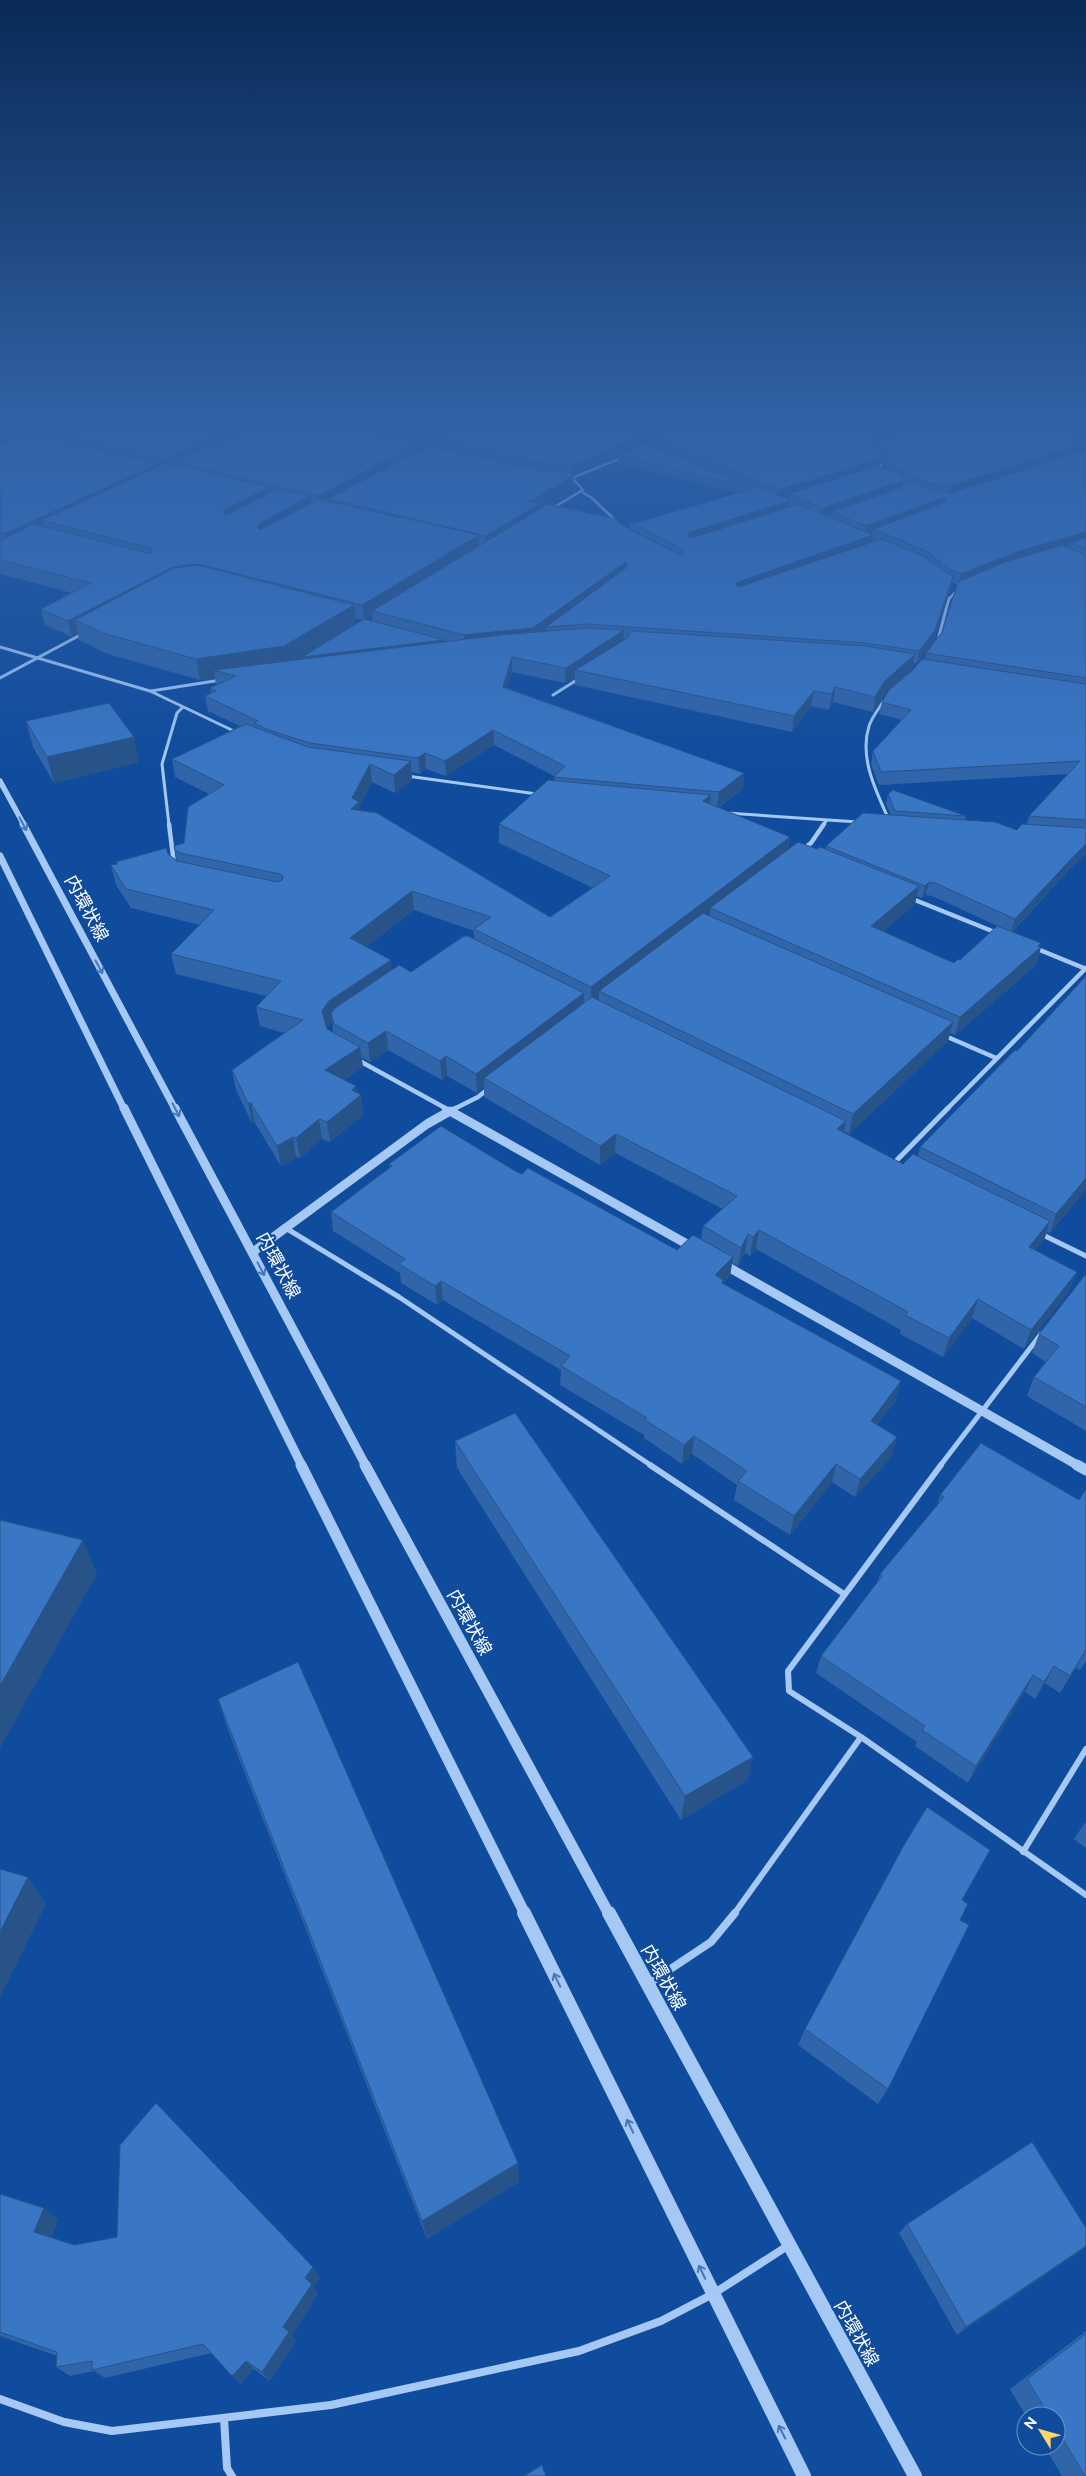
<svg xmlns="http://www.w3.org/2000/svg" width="1086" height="2476" font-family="'Public Sans','Noto Sans JP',sans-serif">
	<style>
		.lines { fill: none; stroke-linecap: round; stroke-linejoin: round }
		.minor-far5 { stroke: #a5c8f5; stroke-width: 2.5 }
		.minor-far4 { stroke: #a5c8f5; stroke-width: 3 }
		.minor-far3 { stroke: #a5c8f5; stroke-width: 4.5 }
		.minor-far2 { stroke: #a5c8f5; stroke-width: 5 }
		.minor-far1 { stroke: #a5c8f5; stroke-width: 6 }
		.minor { stroke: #a5c8f5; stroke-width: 8 }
		.tertiary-far4 { stroke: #a5c8f5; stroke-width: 5.5 }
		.tertiary-far3 { stroke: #a5c8f5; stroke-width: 7 }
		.tertiary-far2 { stroke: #a5c8f5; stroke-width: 9 }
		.tertiary-far1 { stroke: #a5c8f5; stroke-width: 11 }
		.tertiary { stroke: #a5c8f5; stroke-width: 14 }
		.wall { fill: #3165a9; fill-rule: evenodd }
		.shaded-wall { fill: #285389 }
		.building { fill: #3976c4; stroke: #285389 }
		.oneway { stroke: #4477bc }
		.labels { text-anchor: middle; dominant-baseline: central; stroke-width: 4.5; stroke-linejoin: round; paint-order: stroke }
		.near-street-label { font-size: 18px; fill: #fff; stroke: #104c9d }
	</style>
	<rect width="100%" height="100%" fill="#104c9d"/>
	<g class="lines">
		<path class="minor-far5" d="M882,470H884L873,453L884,444
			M580,491L592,498L618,523
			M551,509L583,490L572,478L624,457
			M949,599L960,587"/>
		<path class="minor-far4" d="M938,640L949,598
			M0,647L150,691L238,733
			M0,678L84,633
			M151,691L221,680
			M553,695L580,678
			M883,702C878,710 872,717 869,726C859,758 876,791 889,820
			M407,776L537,794
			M727,813L858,822
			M169,825L162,764L177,713L183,707
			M823,825L827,820"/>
		<path class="minor-far3" d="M169,824L174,864
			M803,849L811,843L824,824
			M910,898L997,933
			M1035,948L1086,969
			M943,1035L996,1058
			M356,1059L447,1109
			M454,1109L478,1097L488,1089
			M947,1109L1086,968"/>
		<path class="minor-far2" d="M444,1108L450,1111L456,1108
			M896,1161L948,1108
			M284,1227L399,1297L652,1466
			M1039,1233L1086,1256
			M940,1466L1041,1334"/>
		<path class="minor-far1" d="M650,1465L844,1594
			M941,1465L788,1671L789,1691L861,1737L1086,1895
			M1023,1852L1086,1749
			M734,1914L861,1737"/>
		<path class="minor" d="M648,1984L711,1942L735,1913
			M0,2399L64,2422L112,2431L331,2405L579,2351L661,2321L713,2294L789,2245
			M224,2418L227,2468L232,2476"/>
		<path class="tertiary-far4" d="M0,781L24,825"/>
		<path class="tertiary-far3" d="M23,824L175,1109
			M0,856L124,1109"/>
		<path class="tertiary-far2" d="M124,1108L302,1466
			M175,1108L366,1466
			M253,1252L427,1124L450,1111L694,1248
			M721,1263L1079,1466"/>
		<path class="tertiary-far1" d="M301,1465L525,1914
			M365,1465L609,1914
			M1077,1465L1086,1470"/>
		<path class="tertiary" d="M524,1913L804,2476
			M609,1913L915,2476"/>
	</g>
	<path class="wall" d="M0,418H1086V448H1085L1084,450H1086V853L1069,870L1012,932L1041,947L1036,965L955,1035L950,1033L948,1041L849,1134L844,1131V1132L903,1164L918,1156L920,1147L1086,1189L1050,1233L1047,1232L1044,1240L1035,1250L1077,1272L1069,1291L1024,1349L972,1318L943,1357L900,1334L901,1330L756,1249L750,1256L745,1253L738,1266L732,1263L730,1276L723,1284L896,1400L877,1425L892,1456L855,1497L832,1482L790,1535L734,1500L737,1485L692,1454L682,1464L644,1438V1435L560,1385L561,1370L443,1300L437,1305L401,1283L400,1273L333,1231L331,1212L390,1167L389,1164L517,1172L677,1250L701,1240L703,1226L723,1209L615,1153L600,1165L484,1097V1087L477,1093L447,1076L442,1080L388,1050L370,1062L361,1057L363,1067L344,1080L357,1093L361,1095L363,1115L330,1142L322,1139L300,1158L296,1157L281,1166L255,1123H252L236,1090L232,1070L284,1033L260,1026L256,1007L266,996L176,974L171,954L200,925L131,908L116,885L111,865L117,864L116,862L168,854L177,861L174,846L184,843L209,794L175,777L172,759L240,726L208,711L205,696L211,694L210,688L217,685H216L215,678L200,680L108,654L79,640L78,633L72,637L44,624L41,609L72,593L0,574ZM667,424H672L667,428ZM653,440V447L646,444ZM437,443V447L431,446ZM878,443L877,452L874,447L875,445ZM419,446L425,447L419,450ZM618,456V463L739,493L635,523L630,522V529L620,524L539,510V505L573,484V474ZM881,459L886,468V469L880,466ZM952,583L957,584L942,632L926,653L925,659L895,685L912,669L913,663H917L933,641L951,589ZM372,615L373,622L365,620ZM355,618L363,620L356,624ZM512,672L565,683L575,677V685L792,732L811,706L829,710L833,702L873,712L882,698L888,692L882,702L879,714L902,720L873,751L871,764L879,785L1068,774L1029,816L1027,824L1017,830L965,820L966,816L888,794L886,804L891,815L826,846L825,849L788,850L790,837L718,808L743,789L744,773L507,688ZM494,745L554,776V780L499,824V843L593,888L550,917L360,810V805L372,782L395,793L412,780V772L420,774L426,769L446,776ZM926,895L932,896L998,926L960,960L954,963L882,932L915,904L916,896L922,898ZM414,910L474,931V939L411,972L392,970L366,947ZM332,1021L333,1032L327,1029V1028Z
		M26,721L139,762L54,783L33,747Z
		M1086,1276V1431L1027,1396L1034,1377L1046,1362L1032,1353L1039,1334Z
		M455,1441L753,1757L747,1780L681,1820L457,1468Z
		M1086,1489V1661L1080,1670L1076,1668L1060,1693L1045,1683L1035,1699L1025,1692L968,1783L915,1746L917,1742L816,1673L821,1656L877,1583L880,1574L937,1506L940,1495L1079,1500Z
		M218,1699L519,2182L427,2239L228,1730Z
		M1086,1821V1848L1074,1839Z
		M962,1900L888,2089L878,2104L798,2045L805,2029Z
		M0,2194L44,2208L58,2220L51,2237L74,2245L313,2267L320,2278L313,2286L318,2294L292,2335L296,2341L270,2381L254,2369L241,2384L211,2353L105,2378L94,2371L70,2376L56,2367L57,2356L0,2336Z
		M907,2224L1082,2250L957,2335L899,2233Z
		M1086,2331V2476H1062L1044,2446H1056V2416H1026L1010,2389Z"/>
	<path class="shaded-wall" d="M49,418H75L37,430L38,434L29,438L27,428Z
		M257,418H274L176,462L177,466L168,470L166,460Z
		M464,418H483L437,440V443L428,448L427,438Z
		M675,418H685L674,425Z
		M914,418H931L930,421L875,445L870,454L871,443L876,435Z
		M668,420L667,430L653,437V440L645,445L571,475L572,465Z
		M17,432L19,442L0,450V439Z
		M419,442V452L328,499V502L320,506L319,496Z
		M1086,443L1084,453L948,497L950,486Z
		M881,458L879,468L789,494V498L779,501L780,490Z
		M157,464L159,475L42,520L44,528L8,545L5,534Z
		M574,475L573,484L539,505V513L486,546V536L529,502Z
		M903,481L901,491L832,512L831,515L822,519L823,508Z
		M269,487L271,501L227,524L223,513L224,510Z
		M310,496L312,511L261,538L257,527L259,524Z
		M946,497L944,507L874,529L873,533L864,537L866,526Z
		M790,501L788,511L689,543L688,537L690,532Z
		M1086,532V539L1071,542L1070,546L1017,562L958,585L961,574L1020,551Z
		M479,535V550L372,611V615L364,620L362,605Z
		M873,535L871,547L737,593L736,584L738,582Z
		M626,562L625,573L546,627V631L533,640L464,647V635Z
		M198,564L201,579L75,620L78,633L72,637L68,621L173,567Z
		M953,577L951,589L933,641L917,663L919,651Z
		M354,605L356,625L445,640V649L303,666L302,658L287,667L214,670L215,678L200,680L196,659Z
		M624,630V645L575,670V677L565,683L566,668Z
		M915,654L912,669L882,698L873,712L875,697L884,682Z
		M512,657V672L503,702V687Z
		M835,687L833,702L829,710L832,694Z
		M814,691L811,706L792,732L794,716Z
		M493,730L494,745L446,776L445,761Z
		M134,737L139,762L54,783L47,757Z
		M425,753L426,769L420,774L418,758Z
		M411,761L412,780L395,793L394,775Z
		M370,764L372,782L360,805L361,821L353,828L352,798Z
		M744,773L743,789L717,808L719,792Z
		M711,795L709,814L703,801Z
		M790,837L787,856L710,908V915L606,994L599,991V1000L591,1006V987Z
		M1086,844V853L1069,870L1011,932L1015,919L1073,857Z
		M929,882L926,895L922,898L925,886Z
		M919,886L915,904L867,945L871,926Z
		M412,891L414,910L352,958L350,938Z
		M1041,943L1039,949L1041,947L1036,965L955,1035L960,1017Z
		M391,960L393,980L331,1013L332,1021L325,1031L322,1011L329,1001Z
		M584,993L583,1012L484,1078V1087L477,1093L476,1074Z
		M953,1022L948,1041L849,1134L853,1114Z
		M386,1031L388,1050L370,1062L368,1043Z
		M360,1047L363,1067L328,1090L325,1070Z
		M446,1056L447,1076L442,1080L440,1061Z
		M356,1086L358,1097L361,1095L363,1115L330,1142L327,1122L352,1090Z
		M248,1103H251L255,1123H252Z
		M319,1119L322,1139L300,1158L296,1138Z
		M846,1121L842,1140L837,1129Z
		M616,1134L615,1153L600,1165V1146Z
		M293,1137L296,1157L281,1166L277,1146Z
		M1086,1178V1189L1050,1233L1056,1214Z
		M1050,1221L1044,1240L1022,1266L1029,1247Z
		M759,1230L756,1249L750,1256L753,1237Z
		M748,1234L745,1253L738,1266L741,1248Z
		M733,1257L730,1276L723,1284L715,1275Z
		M1077,1272L1069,1291L1024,1349L1031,1330Z
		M441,1281L443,1300L437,1305L435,1286Z
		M978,1299L972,1318L943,1357L949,1338Z
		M901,1381L896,1400L866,1439L871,1421Z
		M694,1436L692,1454L682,1464L684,1445Z
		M897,1437L892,1456L855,1497L860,1479Z
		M836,1464L832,1482L790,1535L794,1516Z
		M83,1540L97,1574L0,1748V1686Z
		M1086,1650L1076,1668L1060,1693L1070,1676Z
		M1054,1666L1045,1683L1035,1699L1044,1682Z
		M1033,1675L1025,1692L968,1783L976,1766Z
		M753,1757L747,1780L681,1820L685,1796Z
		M28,1877L46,1904L0,1997V1932Z
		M518,2163L519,2182L427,2239L422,2221Z
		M44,2208L58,2220L48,2243L34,2232Z
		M1086,2246L1082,2250L957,2335L966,2327Z
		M313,2267L320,2278L313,2286L318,2294L292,2335L296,2341L270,2381L262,2372L283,2327L305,2278Z
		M246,2361L254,2369L241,2384L232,2376Z"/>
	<path class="building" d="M0,418H49L27,428L0,422Z
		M65,418H257L166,460L37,430Z
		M272,418H308L419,442L319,496L176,462Z
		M337,418H464L427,438Z
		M476,418H659L668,420L645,435L572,465H553L437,440Z
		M681,418H914L876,435L871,443L881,458L780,490L653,437Z
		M930,418H1054L1073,438L1086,443L950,486L935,484L910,477L899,468L887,462L888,459L878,443L881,439Z
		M1062,418H1086V437L1077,433Z
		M0,428L17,432L0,439Z
		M27,434L157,464L5,534L0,533V445Z
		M646,444L752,488L618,455Z
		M428,446L552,472H571L574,475L529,502L539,504L486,536L328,499Z
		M1086,450V532L1020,551L961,574L951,570L926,551L874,529L945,502L947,499L946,497L866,526L832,512L905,486L906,482L903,481L823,508L789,494L878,465L896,473L908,483L933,490L951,493Z
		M166,463L269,487L224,510L223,513L225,516L278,489L310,496L259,524L257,527L260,530L319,499L479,535L362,605L198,564L173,567L68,621L41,609L91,583L0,560V541L33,524L151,554L152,551L150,548L42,520Z
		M758,487L790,501L690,532L688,537L692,538L798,504L873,535L738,582L736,584L738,587L882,539L923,556L953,577L935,630L919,651L865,643L587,624L546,627L627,567L628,564L626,562L533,628L464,635L372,611L548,504L616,519L620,524L679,554H683L682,549L630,522L635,523Z
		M1086,538V549L1071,542Z
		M1062,545L1086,555V678L926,653L942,632L958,582L1005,562Z
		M197,565L354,605L284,646L196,659L103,633L75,620L174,568Z
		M364,619L445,640L302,657Z
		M587,628L624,630L566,668L512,657L503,687L744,773L719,792L554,777L565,766L493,730L445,761L425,753L418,758L310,743L269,730L254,723L258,721L205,696L216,691L210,688L236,676L214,670L500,635Z
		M632,631L865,646L915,654L884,682L875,697L835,687L832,694L814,691L794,716L575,670L626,639Z
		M922,659L1086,684V820L1029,816L1080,761L881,772L873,751L911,710L882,702L889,690L913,670Z
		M109,703L134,737L47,757L26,721Z
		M246,724L308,747L411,761L394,775L370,764L352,798L359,802L351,809L377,813L550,917L610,876L499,824L548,780L711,795L703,801L790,837L591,987L474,929L491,917L412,891L350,938L391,960L329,1001L322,1011L327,1029L360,1047L325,1070L356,1086L352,1090L361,1095L327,1122L319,1119L296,1138L293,1137L277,1146L251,1103H248L232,1070L303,1020L256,1007L281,981L171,954L214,910L126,889L111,865L118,864L116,862L166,848L168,854L177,861L278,882L282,880L283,876L280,874L180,853L175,850L174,846L184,843L188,807L224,785L172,759Z
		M893,790L966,816L895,811L888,794Z
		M863,813L995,822L1017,830L1022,824L1086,828V844L1073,857L1015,919L935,883L929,882L925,886L826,846Z
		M798,842L817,849L820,847L919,886L871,926L954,963L958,959L960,960L997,926L1041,943L1038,946L1041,947L960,1017L710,908Z
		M703,913L953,1022L853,1114L599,991Z
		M464,936H468L584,993L476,1074L446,1056L440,1061L386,1031L368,1043L334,1024L331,1013L335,1008L399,965L411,972Z
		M1086,976V1178L1056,1214L920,1147L1015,1050L1017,1051Z
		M592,997L846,1121L837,1129L903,1164L913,1154L1050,1221L1029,1247L1077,1272L1031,1330L978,1299L949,1338L905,1315L908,1312L759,1230L753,1237L748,1234L741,1248L703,1226L737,1196L616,1134L600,1146L484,1078Z
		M441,1126L517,1172L522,1174L528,1168L677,1250L693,1235L733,1257L715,1275L723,1280L722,1283L901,1381L871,1421L897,1437L860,1479L836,1464L794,1516L738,1481L747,1471L694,1436L684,1445L645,1420L647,1418L561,1366L570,1356L441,1281L435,1286L399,1264L405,1259L331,1212L392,1166L389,1164Z
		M1085,1275L1086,1276V1407L1034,1377L1059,1346L1039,1334Z
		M515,1413L753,1757L685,1796L455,1441Z
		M981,1443L1079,1500L1086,1489V1650L1070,1676L1054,1666L1044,1682L1033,1675L976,1766L922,1730L925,1726L821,1656L882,1576L880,1574L944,1497L940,1495Z
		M0,1520L83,1540L0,1686Z
		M298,1662L518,2163L422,2221L218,1699Z
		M927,1807L990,1850L962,1900L968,1904L960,1920L969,1925L888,2089L805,2029L904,1845Z
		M0,1869L28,1877L0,1932Z
		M156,2103L313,2267L305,2278L312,2284L283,2327L289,2332L262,2372L246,2361L232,2376L203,2344L92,2370V2361L56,2367L57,2352L0,2332V2194L44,2208L34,2232L74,2245L117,2237L120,2145Z
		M1032,2142L1086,2228V2246L966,2327L907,2224Z
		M1086,2334V2476H1085L1056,2428V2416H1049L1027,2379Z
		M542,2465L546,2476H524Z"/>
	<defs><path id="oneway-shaft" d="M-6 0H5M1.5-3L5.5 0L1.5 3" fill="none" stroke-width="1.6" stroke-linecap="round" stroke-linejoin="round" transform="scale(1.25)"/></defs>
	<g class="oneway">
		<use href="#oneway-shaft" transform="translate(23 824) rotate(62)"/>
		<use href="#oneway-shaft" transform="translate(99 967) rotate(62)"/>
		<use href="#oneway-shaft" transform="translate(176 1110) rotate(62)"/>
		<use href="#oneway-shaft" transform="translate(261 1269) rotate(62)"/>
		<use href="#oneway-shaft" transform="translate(557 1980) rotate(-116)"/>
		<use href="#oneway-shaft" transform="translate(630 2126) rotate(-116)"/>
		<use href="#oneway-shaft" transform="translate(702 2272) rotate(-116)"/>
		<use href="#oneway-shaft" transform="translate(782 2432) rotate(-117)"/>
	</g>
	<linearGradient id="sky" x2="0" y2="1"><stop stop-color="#092a56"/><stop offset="0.55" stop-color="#3161a5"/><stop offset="1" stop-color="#3161a5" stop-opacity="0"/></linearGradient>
	<rect width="1086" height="765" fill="url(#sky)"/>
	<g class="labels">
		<g class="near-street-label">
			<text transform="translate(87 908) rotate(62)">内環状線</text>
			<text transform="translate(279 1265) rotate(62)">内環状線</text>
			<text transform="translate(470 1622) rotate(61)">内環状線</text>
			<text transform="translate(664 1977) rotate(61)">内環状線</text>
			<text transform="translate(857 2333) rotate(61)">内環状線</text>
		</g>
	</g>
	<g transform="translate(1041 2431) rotate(307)"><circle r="24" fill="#104c9d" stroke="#7094c4"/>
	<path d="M0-4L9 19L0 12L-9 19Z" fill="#ffd569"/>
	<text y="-8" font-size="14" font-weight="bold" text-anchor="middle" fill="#ffffff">N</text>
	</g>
</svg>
